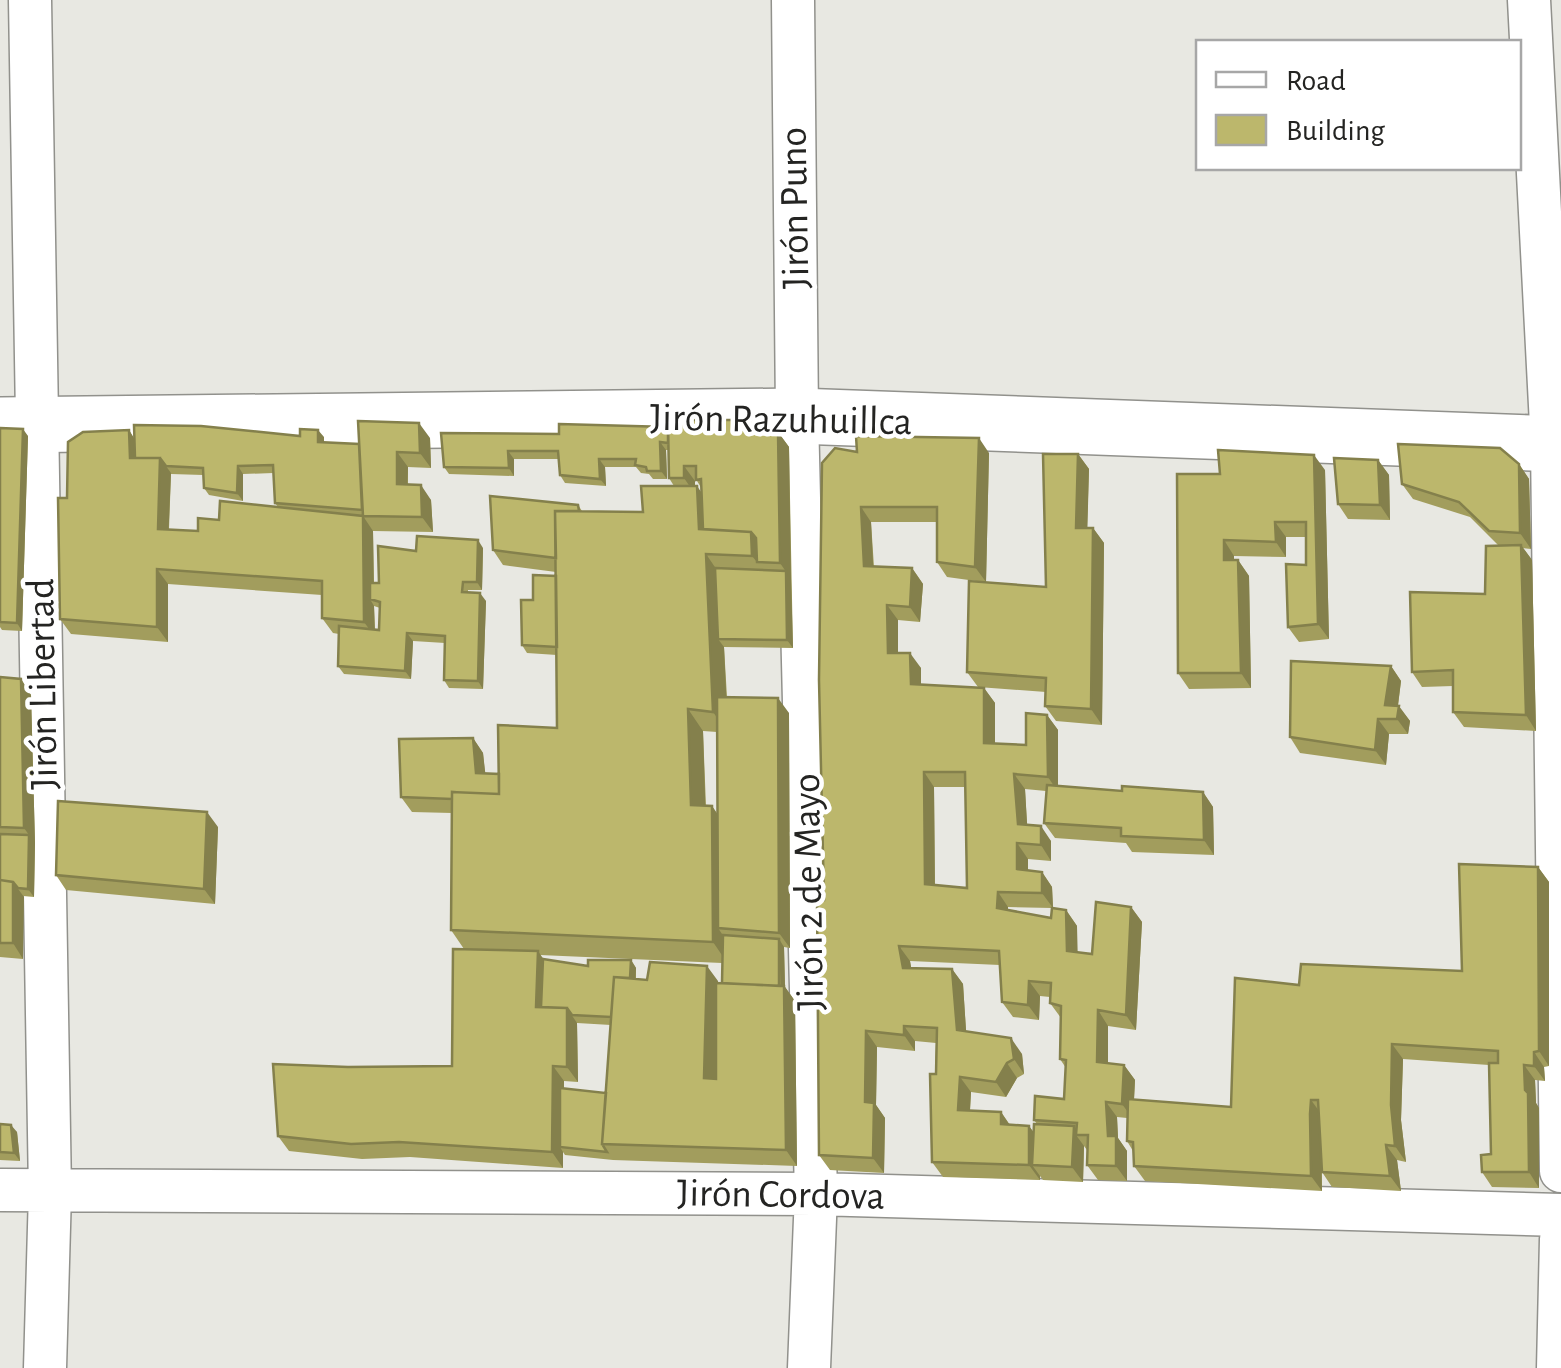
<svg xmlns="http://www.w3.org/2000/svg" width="1561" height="1368" font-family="'Alegreya Sans',sans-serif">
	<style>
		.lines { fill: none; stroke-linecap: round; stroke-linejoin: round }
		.minor-casing { stroke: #91918c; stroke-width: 45 }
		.tertiary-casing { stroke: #91918c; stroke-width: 58 }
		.minor { stroke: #fff; stroke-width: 42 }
		.tertiary { stroke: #fff; stroke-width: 55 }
		.wall { fill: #a29d5d; fill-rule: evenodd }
		.shaded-wall { fill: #84804c }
		.building { fill: #bcb76c; stroke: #84804c; stroke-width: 2.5; fill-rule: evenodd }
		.labels { text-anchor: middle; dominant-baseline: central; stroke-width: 9; stroke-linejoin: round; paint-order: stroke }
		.street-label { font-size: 40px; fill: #242422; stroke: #fff }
	</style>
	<rect width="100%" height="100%" fill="#e8e8e2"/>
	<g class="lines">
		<g class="minor-casing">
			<path id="minor" d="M30,0L50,1192L45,1368
				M793,0L797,416L816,1194L809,1368
				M1529,0L1552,444L1561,1171
				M0,1190L816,1194L1561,1215
				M1558,1368L1561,1239"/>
		</g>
		<g class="tertiary-casing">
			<path id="tertiary" d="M0,425L797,416L1561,444"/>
		</g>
		<use href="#minor" class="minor"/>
		<use href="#tertiary" class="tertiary"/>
	</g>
	<path class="wall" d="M756,420L765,431L778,432L789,447L793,648L724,647L727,697L789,713L790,948L784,947L785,987L795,1001L797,1166L613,1160L565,1155L563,1152V1168L410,1157L362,1159L289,1151L278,1136L348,1067L452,1066L464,949L451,930L452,813L412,812L401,797L473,738L483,753L485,773L499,774L557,728V655L527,653L522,645L533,600L556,576V572L503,565L493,550L578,505L582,511L643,512L674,486L669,478L668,450H666L667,479H653L649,474L641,473L636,467H605L606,486L565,483L560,475L559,459H514V476L449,474L444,467L559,434ZM695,481H697L702,489V493L695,486ZM703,731L717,732V814L712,806H706ZM540,955L722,963V983H718V981L636,979V968L631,960L588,966L543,959ZM577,1023L611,1025L606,1093L564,1088V1081L578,1082Z
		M0,428L28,436L22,631L2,630L0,627Z
		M129,430L134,439L300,436L324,437V443L359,444L430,438L431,468L408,467V484L431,500L433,532L373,531L374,583H379L416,551L483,548L482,590H468V592L486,601L483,689L449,688L444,680L445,643L413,641L411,679L344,674L338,666L339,634L333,633L322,618V595L168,584V642L71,634L60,619L67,498ZM273,473L275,503L278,507L219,520L198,531L169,529L171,474L203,475L204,488L209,495L243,501V474ZM374,606L380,608L379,630L375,629Z
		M857,452L989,453L986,582L1046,587L1078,454L1089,469L1087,528H1093L1104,543L1102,725L1056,721L1045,706L1046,692L978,687L967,672L976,581L947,577L937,562V522H871L874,567L912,568L923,584L920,622L898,620V653L921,668V684L984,688L995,703V743L1026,745L1047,715L1058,730V786L1122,791L1203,792L1213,807L1214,855L1132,852L1126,843L1055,838L1044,823L1046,791L1025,789L1027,825L1051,841V861L1028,859V870L1042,872L1052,887L1053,908L1066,910L1077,926V952L1092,954L1131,907L1142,922L1136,1030L1108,1026V1063L1124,1065L1135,1080L1134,1099L1231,1107L1299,985L1462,971L1538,867L1549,882V1066L1544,1067L1545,1081L1535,1080L1536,1103L1539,1108V1188L1492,1187L1482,1172L1491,1154L1489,1065L1403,1059L1401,1120L1406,1162L1397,1160L1401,1191L1332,1187L1322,1172V1191L1145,1181L1134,1166L1133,1151L1127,1141V1118L1117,1117L1118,1138L1127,1151V1181L1098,1180L1087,1165V1150L1084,1146L1083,1182L1043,1180L1040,1176V1180L943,1177L932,1162L936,1043L915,1041V1051L877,1047L876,1105L885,1118L884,1173L830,1170L819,1155L824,900ZM934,787H966L967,888L935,885ZM1008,907L1052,908L1051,918L1008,910ZM910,961L1000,965L1002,1002L1013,1017L1039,1020L1040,996L1050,997V1003L1061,1018L1060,1059L1066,1068L1064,1099L1034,1120L1037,1124L1034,1133L1029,1126L1010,1125L1001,1112L970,1111L971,1092L1006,1097L1017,1078L1024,1074L1022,1054L966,1031L963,984L952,969L911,968Z
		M1378,460L1389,475L1390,520L1348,519L1338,504Z
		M1519,464L1529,479L1531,549L1523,548L1532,560L1536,731L1464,727L1453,712V686L1422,687L1412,672L1485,594L1499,546L1470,517L1413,499L1402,484Z
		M1325,470L1329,639L1299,642L1288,627L1306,565V537H1286V557L1234,556V560H1238L1249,576L1251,688L1189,689L1178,673L1220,474Z
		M1391,666L1401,681L1398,706L1410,721L1408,734H1389L1386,765L1300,753L1290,737Z
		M0,677L21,679L31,695L35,843L34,897L23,896V959L0,957Z
		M218,827L215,904L66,890L56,875Z
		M0,1124L17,1132L20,1161L0,1160Z"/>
	<path class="shaded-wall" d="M756,420L767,435L756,431Z
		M419,423L430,438L431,468L420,453Z
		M23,429L28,436L22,631L17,623Z
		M129,430L139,446L140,466L130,458Z
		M318,430L324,437V450L318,442Z
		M778,432L789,447L791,579L780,563Z
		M979,438L989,453L986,582L975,567Z
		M660,442L666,450L667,479L661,471Z
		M508,451L514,459V476L509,468Z
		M397,452L408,467L407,499L397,484Z
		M1078,454L1089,469L1087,543L1076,528Z
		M1314,455L1325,470L1329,639L1318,624Z
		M160,458L171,473L168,544L158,529Z
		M599,459L605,467L606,486L600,479Z
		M1378,460L1389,475L1390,520L1380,505Z
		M1519,464L1529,479L1531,549L1520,533Z
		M238,466L243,474V501L237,493Z
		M684,466L695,481V494L684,478Z
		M421,485L431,500L433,532L422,517Z
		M697,486L712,508L714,536L699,529Z
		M861,507L871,522L874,582L864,566Z
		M363,516L373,531L374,600L370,599L374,606L375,637L364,622Z
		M1275,522L1286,537V557L1276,542Z
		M1093,528L1104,543L1102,725L1091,709Z
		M751,532L766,554L757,562L752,556Z
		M478,540L483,548L482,590L477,582Z
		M1224,540L1234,556V575L1224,560Z
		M1521,545L1532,560L1536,731L1526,715Z
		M706,554L721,576L718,639L724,647L728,733L713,712Z
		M1238,560L1249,576L1251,688L1241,673Z
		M912,568L923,584L920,622L910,607Z
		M157,569L168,584V642L157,627Z
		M786,571L791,579L793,648L787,640Z
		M480,593L486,601L483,689L478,681Z
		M887,605L898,620V668L888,653Z
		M407,633L413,641L411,679L405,671Z
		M910,653L921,668V699L911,684Z
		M1391,666L1401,681L1396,720L1385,705Z
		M21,679L31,695L35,843L34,897L28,889L29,835L24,828Z
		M984,688L995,703V758L984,743Z
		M778,698L789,713L790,948L779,933Z
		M1399,706L1410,721L1408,734L1397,719Z
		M688,709L703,731L706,827L691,805Z
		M1047,715L1058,730V792L1048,777Z
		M1378,719L1389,734L1386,765L1375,750Z
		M473,738L483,753L487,788L476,773Z
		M924,772L934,787L935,900L925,884Z
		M1014,774L1025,789L1028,839L1018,824Z
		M1203,792L1213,807L1214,855L1204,840Z
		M712,806L727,828L718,928L728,943V964L713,942Z
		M207,812L218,827L215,904L204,889Z
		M1041,826L1051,841V861L1041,845Z
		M1017,843L1028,859V884L1017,869Z
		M1538,867L1549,882V1066L1539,1051Z
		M1042,872L1052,887L1053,908L1042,893Z
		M13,882L24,897L23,959L13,943Z
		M998,892L1008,907V923L997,908Z
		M1131,907L1142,922L1136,1030L1126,1015Z
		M1066,910L1077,926L1078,966L1067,951Z
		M779,939L784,947L785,987L795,1001L797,1166L786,1150Z
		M899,946L910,961L914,983L903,968Z
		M538,951L548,966L547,1014L536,1007Z
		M631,960L636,968L635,992L630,984Z
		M707,966L718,981L715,1093L704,1078Z
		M952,969L963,984L967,1045L957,1030Z
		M1029,981L1040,996L1039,1020L1028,1005Z
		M567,1008L577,1023L578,1082L567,1067Z
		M1098,1010L1108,1026V1078L1097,1062Z
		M904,1026L915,1041V1051L904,1035Z
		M866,1031L877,1047L876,1105L885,1118L884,1173L873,1158L865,1102Z
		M1011,1038L1022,1054L1024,1074L1014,1059Z
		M1392,1044L1403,1059L1401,1120L1406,1162L1395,1146L1391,1105Z
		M1534,1052L1544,1067L1545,1081L1534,1066Z
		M1007,1063L1017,1078L1006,1097L996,1082Z
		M1124,1065L1135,1080L1133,1119L1122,1104Z
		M1524,1065L1535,1080L1536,1103L1539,1108V1188L1529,1172Z
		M553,1066L564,1081L563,1148L560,1147L563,1152V1168L552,1152Z
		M960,1077L971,1092L969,1126L958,1110Z
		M1311,1100L1322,1115L1320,1130L1322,1191L1311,1176L1310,1114Z
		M1106,1102L1117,1117L1118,1138L1127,1151V1181L1116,1166L1108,1136Z
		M1001,1112L1011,1127L1001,1124Z
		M11,1125L17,1132L20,1161L14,1153Z
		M1029,1126L1040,1141L1032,1165L1040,1176V1180L1029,1165Z
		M1074,1126L1080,1135H1076L1084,1146L1083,1182L1072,1167Z
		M1386,1145L1397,1160L1401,1191L1390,1176Z"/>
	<path class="building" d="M668,420H756V431L778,432L780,563L757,562L756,538L751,532L703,529L701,479L696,480V466H684V478H669Z
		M358,421L419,423L420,453L397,452V484L421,485L422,517L363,516Z
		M559,424L668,427V443L660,442L661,471H647L646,467L635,465L636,459H599L600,479L560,475L558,451H508L509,468L444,467L441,433L559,434Z
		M134,425L201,426L300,436V429L318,430V442L359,444L362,510L275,503L273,465L238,466L237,493L204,488L203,468L166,466L160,458H135Z
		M0,428L23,429L17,623L0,622Z
		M129,430L130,458H160L158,529L198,531V518L219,520L220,501L363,516L364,622L322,618V581L157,569V627L60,619L58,498H67L68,442L83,432Z
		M856,436L979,438L975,567L937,562V507H861L864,566L912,568L910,607L887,605L888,653H910L911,684L984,688V743L1026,745V713L1047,715L1048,777L1014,774L1018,824L1041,826V845L1017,843V869L1042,872V893L998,892L997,908L1051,918L1052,908L1066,910L1067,951L1092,954L1096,902L1131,907L1126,1015L1098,1010L1097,1062L1124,1065L1122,1104L1106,1102L1108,1136H1116V1166L1087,1165L1088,1135H1076L1077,1123L1034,1120L1035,1096L1064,1099L1066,1060L1060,1059L1061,1006L1050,1003L1051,983L1029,981L1028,1005L1002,1002L999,951L899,946L903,968L952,969L957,1030L1011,1038L1014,1059L1007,1063L996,1082L960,1077L958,1110L1001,1112V1124L1029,1126V1165L932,1162L930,1074H936L937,1028L904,1026V1035L866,1031L865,1102L874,1103L873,1158L819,1155L817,900H824L819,680L822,463L835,448L857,452ZM924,772H965L967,888L925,884Z
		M1398,444L1500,448L1519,464L1520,533L1489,531L1459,502L1402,484Z
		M1218,450L1314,455L1318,624L1288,627L1286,564L1306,565V522H1275L1276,542L1224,540V560H1238L1241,673H1178L1177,474H1220Z
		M1043,454H1078L1076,528H1093L1091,709L1045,706L1046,678L967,672L969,581L1046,587Z
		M1334,458L1378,460L1380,505L1338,504Z
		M641,486H697L699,529L751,532L752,556L706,554L713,712L688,709L691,805L712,806L713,942L451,930L452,792L499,794L498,725L557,728L555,511L643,512Z
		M490,496L578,505L579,511H555L556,558L493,550Z
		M417,536L478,540L477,582H463L462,592L480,593L478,681L444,680L445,636L407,633L405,671L338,666L339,626L379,630L380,602L370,599V583H379L378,546L416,551Z
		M1521,545L1526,715L1453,712V670L1412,672L1410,592L1485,594L1486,546Z
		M715,568L786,571L787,640L718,639Z
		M533,575L556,576L557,647L522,645L521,600H533Z
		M1291,661L1391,666L1385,705L1399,706L1397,719H1378L1375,750L1290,737Z
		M0,677L21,679L24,828L0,827Z
		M717,697L778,698L779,933L718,928Z
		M473,738L476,773L499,774V794L452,792V799L401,797L399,739Z
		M1047,785L1122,791V786L1203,792L1204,840L1121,836V828L1044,823Z
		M58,801L207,812L204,889L56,875Z
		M0,834L29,835L28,889L18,888L13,882L0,880Z
		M1459,864L1538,867L1539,1051L1534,1052V1066L1524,1065L1525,1090L1528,1093L1529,1172H1482L1481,1155L1491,1154L1489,1063H1498V1051L1392,1044L1391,1105L1395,1146L1386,1145L1390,1176L1322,1172L1318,1100H1311L1310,1114L1311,1176L1134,1166L1133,1142L1127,1141L1128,1099L1231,1107L1235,978L1299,985L1301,964L1462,971Z
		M0,880L13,882V943H0Z
		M723,935L779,939V986L722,983Z
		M453,949L538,951L536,1007L567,1008V1067L553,1066L552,1152L399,1142L351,1144L278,1136L273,1064L348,1067L452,1066Z
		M543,959L588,966V960H631L630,978L614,977L611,1017L572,1015L567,1008L541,1007Z
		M650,962L707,966L704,1078L716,1079V983L784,986L786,1150L602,1144L614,977L647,980Z
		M560,1088L606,1093L602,1144L607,1152L560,1147Z
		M0,1124L11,1125L14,1153L0,1152Z
		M1034,1124L1074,1126L1072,1167L1032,1165Z"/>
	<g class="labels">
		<g class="street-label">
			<text transform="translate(795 208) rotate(-91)">Jirón Puno</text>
			<text transform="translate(781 420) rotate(1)">Jirón Razuhuillca</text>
			<text transform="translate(43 684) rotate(-91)">Jirón Libertad</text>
			<text transform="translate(809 892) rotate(-91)">Jirón 2 de Mayo</text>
			<text transform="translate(781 1195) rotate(1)">Jirón Cordova</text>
		</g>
	</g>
	<rect x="1196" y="40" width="325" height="130" fill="#ffffff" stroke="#a7a7a7" stroke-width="2.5"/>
	<rect x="1216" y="72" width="50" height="15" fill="#ffffff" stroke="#a7a7a7" stroke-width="2.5"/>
	<text x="1286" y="90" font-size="30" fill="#242422">Road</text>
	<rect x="1216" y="115" width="50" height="30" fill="#bcb76c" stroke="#a7a7a7" stroke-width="2.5"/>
	<text x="1286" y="140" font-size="30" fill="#242422">Building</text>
</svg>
